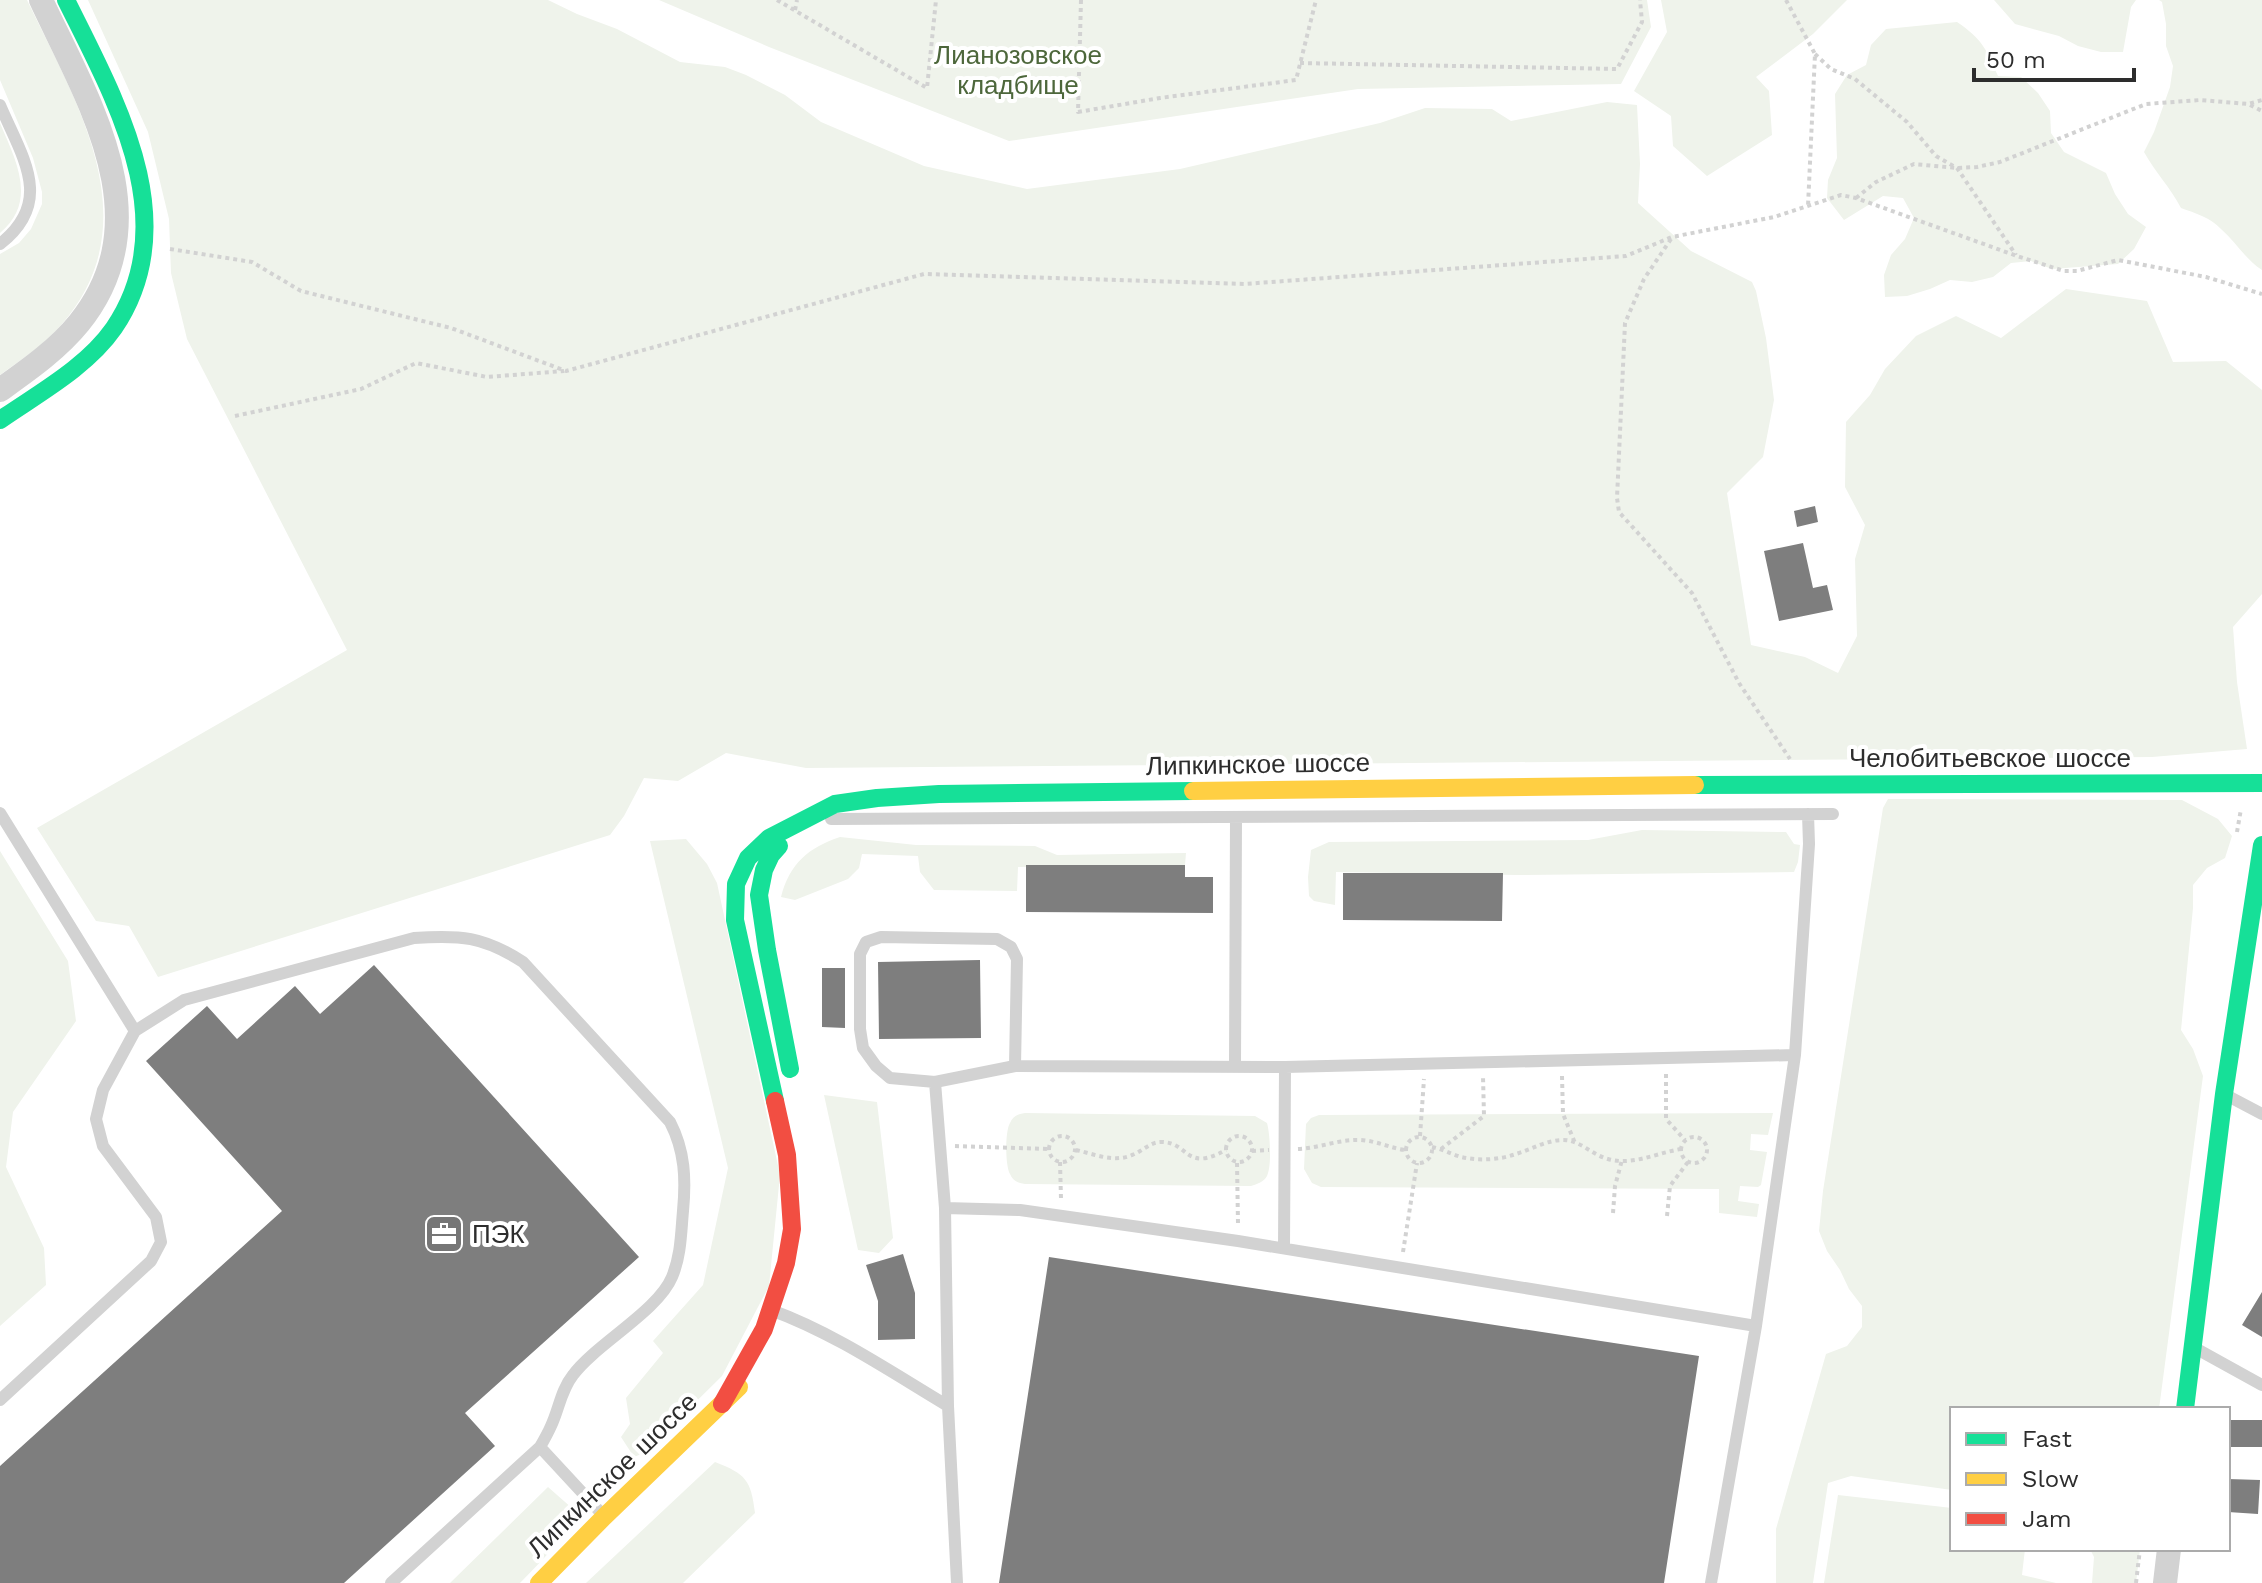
<svg xmlns="http://www.w3.org/2000/svg" width="2262" height="1583" font-family="'Work Sans',sans-serif">
	<style>
		.green { fill: #eff3eb }
		.building { fill: #7e7e7e }
		.lines { fill: none; stroke-linecap: round; stroke-linejoin: round }
		.path { stroke: #d2d2d2; stroke-width: 4; stroke-dasharray: 4 4; stroke-linecap: butt }
		.lane { stroke: #d2d2d2; stroke-width: 12 }
		.street { stroke: #d2d2d2; stroke-width: 24 }
		.fast { stroke: #16e098; stroke-width: 18 }
		.slow { stroke: #ffcf43; stroke-width: 18 }
		.jam { stroke: #f24e42; stroke-width: 18 }
		.labels { text-anchor: middle; dominant-baseline: central; stroke-width: 8; stroke-linejoin: round; paint-order: stroke }
		.park-label { font-size: 26px; fill: #4d673b; stroke: #fff }
		.street-label { font-size: 26px; fill: #2d2d2d; stroke: #fff }
		.poi-label { font-size: 26px; fill: #2d2d2d; stroke: #fff; text-anchor: start }
	</style>
	<rect width="100%" height="100%" fill="#fff"/>
	<path class="green" d="M0,0H27C76,102 151,221 62,324C44,345 22,359 0,375V254L19,243L31,229L42,204V192L33,158L0,80Z
		M88,0H548L577,14L617,29L680,62L725,67L746,75L785,95L821,122L924,166L1027,189L1180,169L1380,123L1425,108L1492,109L1511,121L1607,102L1637,105L1640,164L1638,203L1691,251L1752,282L1756,291L1766,338L1774,400L1763,457L1727,493L1751,645L1805,657L1838,673L1857,636L1855,559L1865,525L1845,487L1846,422L1870,395L1885,369L1916,336L1956,316L2001,338L2066,289L2147,301L2173,362L2226,361L2262,390V594L2233,627L2237,682L2247,749L2152,757L806,768L726,753L678,781L644,778L624,816L610,835L158,977L129,926L96,921L37,828L347,650L187,339L171,273L169,219L148,132Z
		M659,0H1647L1651,27L1621,84L1358,89L1009,141L769,47Z
		M1661,0H1847L1813,34L1756,77L1769,91L1772,135L1707,176L1673,146L1671,116L1634,91L1667,32Z
		M1994,0H2136L2131,7L2123,52H2101L2078,46L2059,36L2015,24Z
		M2159,0H2262V270C2245,259 2236,242 2221,229C2211,218 2195,213 2181,208C2170,187 2155,172 2144,152L2154,132L2170,87L2173,66L2166,46V24L2162,2Z
		M1957,22C1982,39 1986,48 1998,76L2021,77L2038,93L2050,111L2051,133L2064,152L2106,173L2115,194L2128,214L2146,227L2134,249L2118,264L2052,269L2031,261L2011,263L1993,277L1972,282L1950,280L1930,289L1907,296L1885,297L1884,275L1891,255L1905,239L1914,218L1903,198L1883,196L1844,220L1827,198L1828,180L1837,158L1835,94L1847,75L1866,65L1871,45L1886,29Z
		M0,123C16,161 38,201 0,233Z
		M1888,799L2182,800L2218,819L2232,836L2225,858L2207,868L2193,885V908L2181,1030L2193,1049L2203,1076L2159,1409H1952V1490L1851,1476L1828,1483L1813,1583H1776V1529L1826,1354L1847,1346L1862,1327V1306L1849,1289L1840,1270L1827,1251L1819,1231L1823,1191L1883,808Z
		M1642,830L1786,832L1794,844L1800,845L1798,862L1794,872L1517,875L1336,872L1335,905L1314,901L1309,896L1308,877L1311,850L1329,842L1588,840Z
		M840,837L916,845L1035,846L1057,855L1186,853L1185,865L1018,867L1017,891L934,890L920,872L918,856L862,854L859,868L848,879L795,900L781,897C790,863 808,848 840,837Z
		M686,839L707,864L717,883L780,1175L769,1286L722,1376L644,1453L634,1457L621,1437L630,1424L626,1398L663,1353L653,1341L703,1285L728,1168L650,841Z
		M0,851L68,961L76,1021L13,1112L6,1167L44,1248L46,1285L0,1326Z
		M824,1095L877,1102L893,1238L879,1253L858,1250Z
		M1025,1113L1255,1116L1267,1123C1270,1133 1272,1166 1267,1176C1264,1182 1257,1184 1251,1186L1025,1184C1018,1183 1013,1181 1010,1174C1005,1165 1005,1131 1010,1123C1013,1116 1018,1114 1025,1113Z
		M1773,1113L1768,1135L1751,1134L1750,1150L1767,1152L1761,1185L1758,1187L1740,1186L1738,1201L1759,1204L1757,1217L1719,1213V1189L1321,1187L1312,1183L1304,1169L1306,1124L1311,1118L1319,1115Z
		M715,1462C746,1474 751,1480 755,1513L683,1583H586Z
		M548,1487L573,1509C562,1543 544,1558 520,1583H450Z
		M1838,1495L1952,1508V1549H2025L2022,1575L2056,1583H1824Z
		M2090,1549H2140L2136,1583H2092L2094,1557Z"/>
	<path class="building" d="M1815,506L1818,522L1797,527L1794,511Z
		M1803,543L1813,588L1827,585L1833,610L1779,621L1764,551Z
		M1026,865H1185V877H1213V913L1026,912Z
		M1343,873H1503L1502,921L1343,920Z
		M980,960L981,1038L879,1039L878,962Z
		M374,965L639,1257L465,1413L495,1446L344,1583H0V1466L282,1211L146,1061L207,1006L237,1039L295,986L320,1014Z
		M822,968H845V1028L822,1027Z
		M903,1254L915,1293V1339L878,1340V1301L866,1265Z
		M1049,1257L1699,1356L1664,1583H999Z
		M2262,1292V1337L2242,1325Z
		M2228,1420H2262V1447H2228Z
		M2228,1479L2260,1480L2258,1514L2228,1512Z"/>
	<g class="lines">
		<path class="path" d="M777,0L927,88L936,0
			M1081,0L1078,112L1160,98L1296,80L1316,0
			M1786,0L1815,54L1808,206
			M795,10L797,0
			M1815,54L1831,69L1855,79L1907,122L1936,156L1957,168L2016,255
			M1300,63L1617,69L1642,22L1640,0
			M2250,105L2262,111
			M1856,198L1876,182L1914,164L1957,168L1977,167L2000,162L2146,104L2200,100L2248,104L2262,100
			M1671,239L1644,279L1625,323L1617,498L1619,512L1692,593L1739,683L1790,759
			M170,249L252,262L301,291L451,328L566,371L924,274L1244,284L1626,256L1672,237L1774,217L1841,195L1856,198L2017,256L2064,271H2077L2118,260L2206,277L2262,294
			M235,416L361,389L416,363L487,377L564,371
			M2237,832L2241,809
			M1666,1074V1119L1685,1140
			M1562,1076L1563,1114L1575,1143
			M1226 1149a13 13 0 1 1 26 0a13 13 0 1 1-26 0Z
			M1049 1149a13 13 0 1 1 26 0a13 13 0 1 1-26 0Z
			M1420,1136L1424,1079
			M1406 1150a13 13 0 1 1 26 0a13 13 0 1 1-26 0Z
			M1681 1150a13 13 0 1 1 26 0a13 13 0 1 1-26 0Z
			M955,1146L1049,1149
			M1432,1147C1442,1149 1451,1154 1461,1157C1479,1161 1499,1160 1516,1154C1532,1149 1547,1140 1563,1140C1580,1140 1592,1155 1608,1159C1633,1166 1656,1153 1681,1149
			M1298,1149C1320,1148 1339,1139 1361,1140C1377,1141 1390,1148 1405,1150
			M1441,1149L1484,1116L1483,1076
			M1076,1150C1094,1154 1114,1163 1132,1155C1143,1151 1150,1142 1161,1142C1190,1142 1184,1173 1226,1150
			M1252,1151L1269,1150
			M1060,1162L1061,1199
			M1237,1163L1238,1224
			M1613,1213L1615,1186L1622,1160
			M1667,1216L1670,1186L1688,1162
			M1403,1252L1417,1163
			M2136,1583L2140,1549"/>
		<path class="lane" d="M0,105C22,157 55,201 0,244
			M0,813L135,1031
			M831,819L1833,814
			M1795,1055L1809,844L1808,814
			M1235,1066L1236,818
			M935,1082L890,1078L876,1066L863,1048L860,1029V954L866,942L881,937L997,939L1011,947L1017,959L1015,1066
			M2226,1095L2262,1114
			M945,1208L935,1082L1015,1066L1285,1067L1795,1055L1756,1326
			M1284,1248L1285,1067
			M771,1310C834,1333 891,1372 948,1406
			M2195,1348L2262,1385
			M0,1400L151,1261L161,1242L156,1217L103,1146L96,1119L103,1090L135,1031L184,1000L414,938C460,935 483,936 523,962L670,1122C685,1151 686,1179 683,1211C681,1233 681,1256 672,1277C658,1311 596,1344 573,1375C561,1390 559,1409 551,1426C548,1433 544,1440 540,1447L391,1583
			M540,1447L602,1514
			M957,1583L948,1406L945,1208L1020,1210L1238,1241L1756,1326L1711,1583"/>
		<path class="street" d="M0,390C28,370 57,350 79,323C163,219 88,101 41,0
			M2165,1583L2169,1549"/>
		<path class="fast" d="M0,420C39,393 87,367 114,328C186,222 115,99 66,0
			M1695,785L2262,783
			M779,846L771,855L764,870L759,895L767,950L790,1069
			M775,1101L735,920L736,884L748,858L769,838L835,804L877,798L939,794L1193,791
			M2185,1409L2224,1094L2262,845"/>
		<path class="slow" d="M1193,791L1695,785
			M539,1583L604,1517L739,1387"/>
		<path class="jam" d="M722,1404L764,1329L786,1263L792,1229L787,1155L775,1101"/>
	</g>
	<defs>
		<g id="office-square" transform="scale(2)"><rect x="-9" y="-9" width="18" height="18" rx="4" fill="#767676" stroke="#fff"/><path d="M-6-3h4V-5.5h4V-3h4V5H-6ZM-1-4.5V-3h2v-1.5ZM-6 0V1H6V0Z" fill="#fff"/></g>
	</defs>
	<g fill-rule="evenodd">
		<use href="#office-square" x="444" y="1234"/>
	</g>
	<g class="labels">
		<g class="park-label">
			<text x="1018" y="55">Лианозовское<tspan x="1018" dy="30">кладбище</tspan></text>
		</g>
		<g class="street-label">
			<text x="1990" y="758">Челобитьевское шоссе</text>
			<text transform="translate(1258 764) rotate(-1)">Липкинское шоссе</text>
			<text transform="translate(612 1475) rotate(-44)">Липкинское шоссе</text>
		</g>
		<g class="poi-label">
			<text x="472" y="1234">ПЭК</text>
		</g>
	</g>
	<rect x="1950" y="1407" width="280" height="144" fill="#ffffff" stroke="#ababab" stroke-width="2"/>
	<rect x="1966" y="1433" width="40" height="12" fill="#16e098" stroke="#ababab" stroke-width="2"/>
	<text x="2022" y="1447" font-size="24" fill="#2d2d2d">Fast</text>
	<rect x="1966" y="1473" width="40" height="12" fill="#ffcf43" stroke="#ababab" stroke-width="2"/>
	<text x="2022" y="1487" font-size="24" fill="#2d2d2d">Slow</text>
	<rect x="1966" y="1513" width="40" height="12" fill="#f24e42" stroke="#ababab" stroke-width="2"/>
	<text x="2022" y="1527" font-size="24" fill="#2d2d2d">Jam</text>
	<path d="M1974 68v12h160v-12" fill="none" stroke="#2d2d2d" stroke-width="4"/>
	<text x="1986" y="68" font-size="24" fill="#2d2d2d" stroke="#ffffff" stroke-width="6" paint-order="stroke">50 m</text>
</svg>
